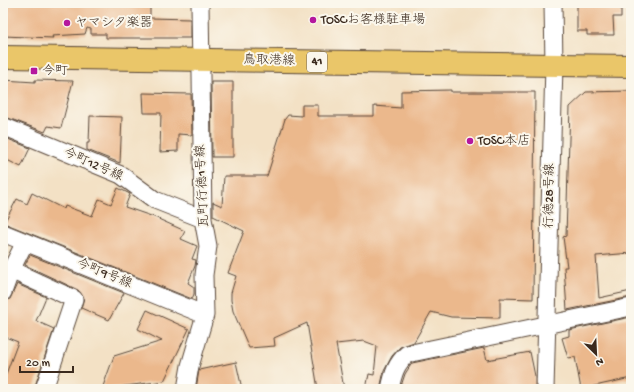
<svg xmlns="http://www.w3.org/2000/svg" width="634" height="392" font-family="'Gochi Hand','Klee One',sans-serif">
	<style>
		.built { fill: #f4d3c1 }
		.building { fill: #ebb88c }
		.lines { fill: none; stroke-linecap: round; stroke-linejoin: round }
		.street-casing { stroke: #574537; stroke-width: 19 }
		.primary-casing { stroke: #574537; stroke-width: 24 }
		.street { stroke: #fff; stroke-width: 17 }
		.primary { stroke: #eac669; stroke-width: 22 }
		.poi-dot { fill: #b5179e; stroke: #fbf7ec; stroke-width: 1.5 }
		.labels { text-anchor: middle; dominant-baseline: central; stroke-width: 4; stroke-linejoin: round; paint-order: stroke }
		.shield { fill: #fbf7ec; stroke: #75685c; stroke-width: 1 }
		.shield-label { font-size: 12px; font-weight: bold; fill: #3b2a1e }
		.poi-label { font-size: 13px; fill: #3b2a1e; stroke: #fbf7ec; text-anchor: start }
		.street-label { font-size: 13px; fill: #3b2a1e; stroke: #fbf7ec }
	</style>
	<rect width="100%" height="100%" fill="#fbf7ec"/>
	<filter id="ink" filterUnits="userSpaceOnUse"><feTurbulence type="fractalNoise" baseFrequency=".025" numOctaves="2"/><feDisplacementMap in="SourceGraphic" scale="8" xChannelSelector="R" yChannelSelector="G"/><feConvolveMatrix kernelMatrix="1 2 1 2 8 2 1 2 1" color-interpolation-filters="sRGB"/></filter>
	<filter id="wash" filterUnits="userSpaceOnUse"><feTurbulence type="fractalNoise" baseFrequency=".012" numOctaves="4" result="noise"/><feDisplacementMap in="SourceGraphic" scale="16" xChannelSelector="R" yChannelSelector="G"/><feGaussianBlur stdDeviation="0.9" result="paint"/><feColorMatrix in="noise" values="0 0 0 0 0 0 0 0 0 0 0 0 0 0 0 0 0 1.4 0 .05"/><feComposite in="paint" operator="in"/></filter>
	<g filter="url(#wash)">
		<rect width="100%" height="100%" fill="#f3e1c5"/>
		<path class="built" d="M629,3H631V42H629Z"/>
		<g id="blocks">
			<path class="building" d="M3,3H150V18L190,19V38H106V34H91V29L87,28L85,34L52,36L53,38L3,36Z
				M577,3H621V17H613L614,35H587V31H577Z
				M3,80L35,82V80L73,81L61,128L48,126L45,132L3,116Z
				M211,82H233V157H212Z
				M451,90V92H535L533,299L500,298V318L451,317L431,312L414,342L400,347L392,356L384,371L380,389H366L369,374L374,375L377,346L364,341L336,344L344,389H318L307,323L274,338L275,346L249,348L233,311L231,300V293L236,276L228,273L244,231L213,216V202L222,206L224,176H267L285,119L288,115L302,116V105H318V116H374V106L401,108V91Z
				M631,91V253L596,256L599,298L631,291V297L567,310L564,267H567L563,237L566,236L570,107L586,92Z
				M143,93L191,94L192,135L178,134V151L160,152L161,113H144Z
				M90,116L122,117L120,163L87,150V143H89Z
				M3,137L30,148L21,167L3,158Z
				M118,188L130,194L125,207L154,217L185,231L181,239L197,246L192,259L196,260L195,266L188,283L194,287V294L192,299L4,223L17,199L27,204L32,193L64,209L65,206L92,216L99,199L111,204Z
				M30,255L124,293L109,320L81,308L84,298L78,290L25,265Z
				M17,284L46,297L36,321L54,329L34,389H3V382L18,342L3,336V302L10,299Z
				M147,310L189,329L164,381L102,389L114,356L162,341L138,329Z
				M631,317V378L581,389L575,357L568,358L562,338L569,336V330Z
				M484,348L487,360L530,352L535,376V389H400L405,374L412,363Z
				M236,362L242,389H196L199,370Z"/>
		</g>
	</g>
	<g filter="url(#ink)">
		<use href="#blocks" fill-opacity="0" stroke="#574537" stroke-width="1"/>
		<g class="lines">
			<g class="street-casing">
				<path id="street" d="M3,126L121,175L155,200L203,219
					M3,233L205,315
					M25,242L11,270L74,299L44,389
					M3,292L11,270
					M186,389L190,366L205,315L204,275L208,246L203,219L200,3
					M390,389C393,374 396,364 407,354L631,307
					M545,389L554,66L553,3"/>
			</g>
			<g class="primary-casing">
				<path id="primary" d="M3,57L631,66"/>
			</g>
			<use href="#street" class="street"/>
			<use href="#primary" class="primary"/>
		</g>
	</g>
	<g class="poi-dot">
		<circle cx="313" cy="20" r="4"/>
		<circle cx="67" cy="23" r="4"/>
		<rect x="30" y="67" width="8" height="8" rx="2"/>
		<circle cx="470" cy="141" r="4"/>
	</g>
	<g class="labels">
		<rect class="shield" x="307" y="52" width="20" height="20" rx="3"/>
		<g class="shield-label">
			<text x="317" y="62">41</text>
		</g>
		<g class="poi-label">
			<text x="321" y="20">TOSCお客様駐車場</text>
			<text x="75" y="23">ヤマシタ楽器</text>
			<text x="42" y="71">今町</text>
			<text x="478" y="141">TOSC本店</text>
		</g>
		<g class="street-label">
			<text transform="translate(269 61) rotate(1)">鳥取港線</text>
			<text transform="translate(93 165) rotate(24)">今町12号線</text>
			<text transform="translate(203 186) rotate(-93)">瓦町行徳1号線</text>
			<text transform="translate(550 196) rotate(-89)">行徳28号線</text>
			<text transform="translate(104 274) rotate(22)">今町9号線</text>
		</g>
	</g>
	<rect width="634" height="392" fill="none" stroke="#fbf7ec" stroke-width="16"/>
	<g transform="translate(596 354) rotate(156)" stroke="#fbf7ec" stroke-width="3" paint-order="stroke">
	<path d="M0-3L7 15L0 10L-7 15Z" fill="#3b2a1e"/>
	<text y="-6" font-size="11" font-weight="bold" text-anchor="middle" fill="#3b2a1e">N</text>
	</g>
	<path d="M20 366v6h53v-6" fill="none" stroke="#3b2a1e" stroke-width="2"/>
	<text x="26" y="366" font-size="12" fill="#3b2a1e" stroke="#fbf7ec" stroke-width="3" paint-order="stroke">20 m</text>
</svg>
